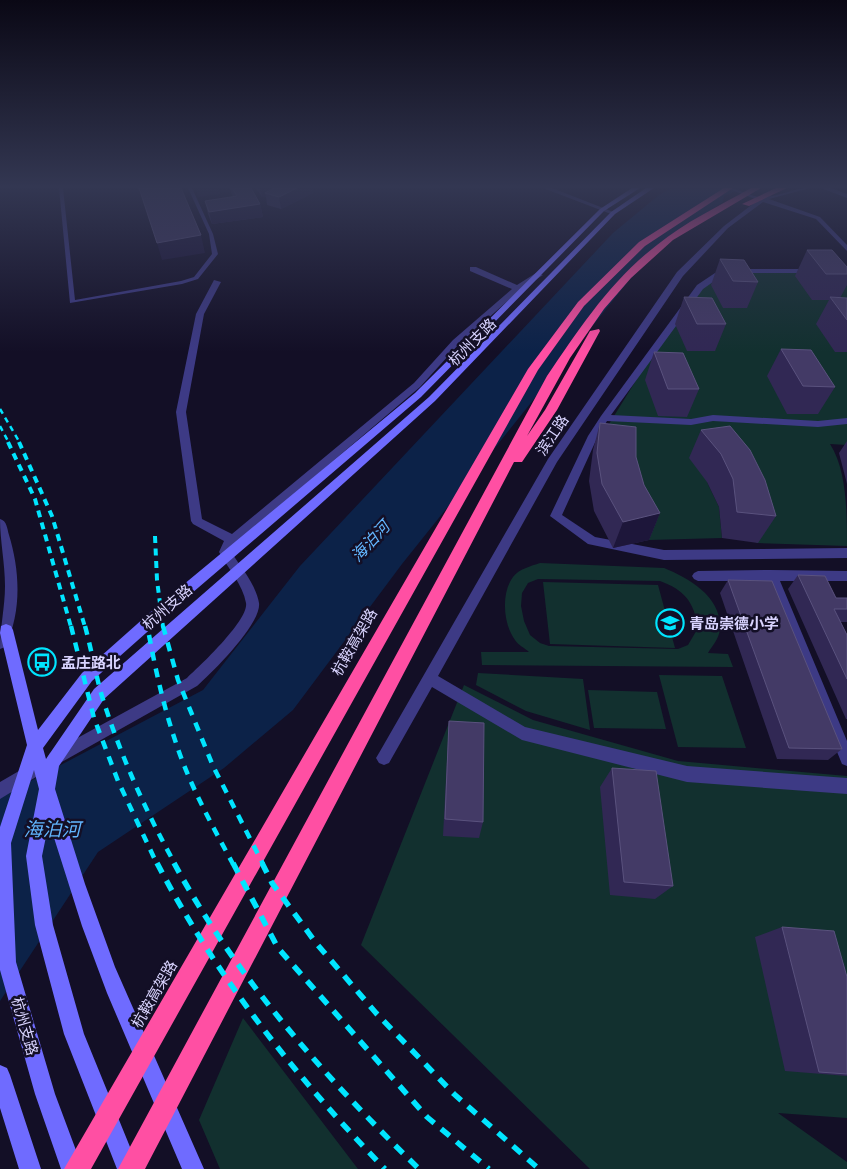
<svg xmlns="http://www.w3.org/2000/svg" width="847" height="1169" font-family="'IBM Plex Sans','Noto Sans SC',sans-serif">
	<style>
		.green { fill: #12302f; fill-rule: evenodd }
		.water { fill: #0c2248 }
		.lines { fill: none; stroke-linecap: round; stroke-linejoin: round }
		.lane { fill: #3d3a85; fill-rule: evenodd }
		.street { fill: #3d3a85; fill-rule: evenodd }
		.secondary { fill: #6f6bff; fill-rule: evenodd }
		.highway { fill: #ff4fa3; fill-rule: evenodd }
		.rail-far3 { stroke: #00e5ff; stroke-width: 2.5; stroke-dasharray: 5.5 4.5; stroke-linecap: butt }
		.rail-far2 { stroke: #00e5ff; stroke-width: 4; stroke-dasharray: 7 5.5; stroke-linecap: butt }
		.rail-far1 { stroke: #00e5ff; stroke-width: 4.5; stroke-dasharray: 9 8; stroke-linecap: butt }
		.rail { stroke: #00e5ff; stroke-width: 5.5; stroke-dasharray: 11 9; stroke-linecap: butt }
		.wall { fill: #312854 }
		.shaded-wall { fill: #1d163a }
		.building { fill: #433a66; stroke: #5a527e }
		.labels { text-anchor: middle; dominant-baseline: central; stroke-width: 5; stroke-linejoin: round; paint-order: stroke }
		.street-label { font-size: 15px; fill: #d9d4ff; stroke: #130f26 }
		.poi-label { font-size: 15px; font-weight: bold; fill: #d9d4ff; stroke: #130f26; text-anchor: start }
		.water-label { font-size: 16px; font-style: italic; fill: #62b6ff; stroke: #130f26 }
		.near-water-label { font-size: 19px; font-style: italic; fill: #62b6ff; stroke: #130f26 }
	</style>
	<rect width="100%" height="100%" fill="#130f26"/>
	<path class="green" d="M747,271L847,272V445L830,444C847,470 847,513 847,546L756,543L749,507L707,482L719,507L722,538L649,540L633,512L593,450L643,369L700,287L718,275Z
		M540,563L664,568C689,578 722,597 720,629C719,639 712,646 708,653L728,654L733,667L482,665L481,652H529C525,648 518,645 515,640C503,624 501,593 513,577C519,569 531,566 540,563ZM538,579L660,581C684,590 694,601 698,628L688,645L678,649L549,646L540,643L530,635L524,621L521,606L522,593L528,583Z
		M543,582L658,585L675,648L550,644Z
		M478,673L583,679L590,730L526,711L476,685Z
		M659,675L722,676L746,748L678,747Z
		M464,685L533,720L678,761L847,776V1118L778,1113L847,1162V1169H590L361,945Z
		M588,690L657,692L666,729L594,728Z
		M243,1018L358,1169H220L199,1120Z"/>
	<path class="water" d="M671,188H743L724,196L723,202L678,232L630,279L402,564L293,710L224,768L98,852L0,1001V797L203,690L300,566L613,233L659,195Z"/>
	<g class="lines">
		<path class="lane" d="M59,188H63L75,300L181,281L194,277L212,254L209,234L188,188H192L213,234L218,254L198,279L182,284L70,303Z"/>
		<path class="street" d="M543,188H552L616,213L611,214Z
			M726,188C739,188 752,198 764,197C780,196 794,188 810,188L769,199L820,217L847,245V251L816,219L763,202L728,228L683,276L557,462L438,676L525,727L687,766L847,778V794L687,782L522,740L432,687L389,763L384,765L379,763L376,758L379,753L548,459L677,272L724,226L758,200Z
			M821,188H831L847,194V198Z
			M470,267H476L517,285L536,273L543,275L520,290L459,344L420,387L233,546L231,552C241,567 256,585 259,603C262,623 212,673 197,686L60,763L55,765L50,763L47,758L50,753L187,678C200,666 249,620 246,603C243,585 228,568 219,552L224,541L193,524L191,521L176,412L196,314L214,280L221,282L204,314L186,412L202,519L232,534L414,383L453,340L512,289L470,271Z
			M747,269H847V273H747L720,277L703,289L611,415L691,419L713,415L818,421L847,418V424L818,427L713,421L691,425L607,421L598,436L562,515L595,537L664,550L847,548V558L664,560L588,544L550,516L588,436L601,416L697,285L715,273Z
			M0,519C7,521 7,528 9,535C20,571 22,612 5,647L0,649C0,627 5,607 5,586C5,563 0,541 0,519Z
			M771,570L847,571V581H780L847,741V766L842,764L767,581H698L694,579L692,576L694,573L698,571Z
			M31,764L36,767L39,772L36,777L0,799V782Z"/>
		<path class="secondary" d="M632,188H640L604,211L421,397L164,617L92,681L43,748L46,759L94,689L429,397L611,212L646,188H654L615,214L435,401L104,699L59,766L55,789L85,884L115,967L204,1169H182L107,993L82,926L49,822L42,856L53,925L84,1034L139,1169H117L64,1034L35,925L26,856L39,789L34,770L11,843L16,962L55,1094L83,1169H61L35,1094L0,970V827L27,745L0,633L1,626L6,624L11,626L13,630L38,730L82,673L154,609L415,393L600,209Z
			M0,1065L7,1068L10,1075L41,1169H19L0,1108Z"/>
		<path class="highway" d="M724,188H733L645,246L584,306L538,370L91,1169H64L528,369L578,302L639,242Z
			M751,188H761L673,240L631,278L604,309L570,358L527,436L545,410L590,331L599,329L600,331L557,410L522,462H514L145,1169H118L547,376C579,329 611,280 657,245C685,222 719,206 751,188Z
			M776,188H787L749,206L742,204Z"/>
		<path class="rail-far3" d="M0,409L20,443
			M0,426L9,443"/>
		<path class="rail-far2" d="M8,442L35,499L71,627
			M19,442L52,516L85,627
			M155,536L157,580L163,627"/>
		<path class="rail-far1" d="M71,626L94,718L118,781L157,864
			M85,626C91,648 95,671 101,693C119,752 145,810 175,864
			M163,626L178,680L213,766L263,864
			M149,635C156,672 164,708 176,743C190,786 212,825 233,864"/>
		<path class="rail" d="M157,863C217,978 295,1076 385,1169
			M174,863C237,979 325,1077 419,1169
			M233,863L278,948L427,1117L489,1169
			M262,863L272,883L316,943L376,1013L454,1094L539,1169"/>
	</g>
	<path class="wall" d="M229,188H251L260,204L263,217L212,224L208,214L205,201L233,197Z
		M256,188H313V193L281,209L267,205L266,197H262Z
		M807,250L847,267V285L840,298H847V352H835L816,324L829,300H812L795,276Z
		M720,259L758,282L747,308H723L711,285Z
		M684,297L726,324L715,351H687L675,324Z
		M781,349L835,387L818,414H787L767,376Z
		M654,352L699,389L687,417L658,416L645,380Z
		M600,423L636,457L644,485L660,513L649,540L613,548L594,511L589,481L593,450Z
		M701,430L776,516L758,543L722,538L719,507L707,482L689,458Z
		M847,441V484L839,453Z
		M798,575L836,598H847V622H840L847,635V719H846L788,589Z
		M728,580L842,749L828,760L777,759L720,593Z
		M449,721L483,822L479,838L443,836Z
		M612,768L673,886L655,899L610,895L600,787Z
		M782,927L847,977V1076L785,1071L755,937Z"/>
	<path class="shaded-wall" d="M219,188L220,194L198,197L196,189Z
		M260,188H282L265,193L266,197H262Z
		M297,188H313V193L281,209L279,197Z
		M260,204L263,217L212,224L209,212Z
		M201,235L205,253L162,260L157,243Z
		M660,513L649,540L613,548L623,522Z"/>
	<path class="building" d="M139,188H181L201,235L157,243Z
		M232,188H251L260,204L209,212L205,201L237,196Z
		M274,188H297L279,197L265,193Z
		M807,250H832L847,267V274H826Z
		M720,259L744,260L758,282L733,281Z
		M684,297L712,298L726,324H697Z
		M830,297L847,298V320Z
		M781,349L811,350L835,387L803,386Z
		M654,352L683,353L699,389H668Z
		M600,423L636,427V457L644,485L660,513L623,522L602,484L597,453Z
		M730,426L750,450L765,480L776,516L737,512L733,479L721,454L701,430Z
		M798,575L825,576L836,598H847V609H834L847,635V679Z
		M728,580L772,581L842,749L789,748Z
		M449,721L484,723L483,822L445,819Z
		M612,768L656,771L673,886L624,882Z
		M782,927L834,931L847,977V1074L819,1072Z"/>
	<linearGradient id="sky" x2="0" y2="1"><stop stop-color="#0a0815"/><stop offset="0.53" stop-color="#333752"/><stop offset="1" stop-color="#333752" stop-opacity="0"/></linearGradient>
	<rect width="847" height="352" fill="url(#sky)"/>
	<defs>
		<g id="school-ring" transform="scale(1.4375)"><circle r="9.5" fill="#130f26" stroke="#00e5ff" stroke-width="1.5"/><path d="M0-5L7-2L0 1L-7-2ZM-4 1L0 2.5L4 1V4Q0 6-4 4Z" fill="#00e5ff"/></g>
		<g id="bus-ring" transform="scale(1.4375)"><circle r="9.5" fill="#130f26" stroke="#00e5ff" stroke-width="1.5"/><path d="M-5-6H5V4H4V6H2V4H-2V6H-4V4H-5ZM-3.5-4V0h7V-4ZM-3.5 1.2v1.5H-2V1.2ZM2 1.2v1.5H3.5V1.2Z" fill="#00e5ff"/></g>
	</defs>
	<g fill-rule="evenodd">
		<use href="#school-ring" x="670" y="623"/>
		<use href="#bus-ring" x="42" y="662"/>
	</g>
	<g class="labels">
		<g class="street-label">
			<text transform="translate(472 342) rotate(-45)">杭州支路</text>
			<text transform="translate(552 435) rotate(-56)">滨江路</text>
			<text transform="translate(167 607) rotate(-41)">杭州支路</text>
			<text transform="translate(354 642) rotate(-60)">杭鞍高架路</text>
			<text transform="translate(154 994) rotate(-60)">杭鞍高架路</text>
			<text transform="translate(25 1026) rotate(74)">杭州支路</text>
		</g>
		<g class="poi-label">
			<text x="689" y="623">青岛崇德小学</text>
			<text x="61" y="662">孟庄路北</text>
		</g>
		<g class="water-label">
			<text transform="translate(370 541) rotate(-47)">海泊河</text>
		</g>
		<g class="near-water-label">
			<text x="52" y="829">海泊河</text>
		</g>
	</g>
</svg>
